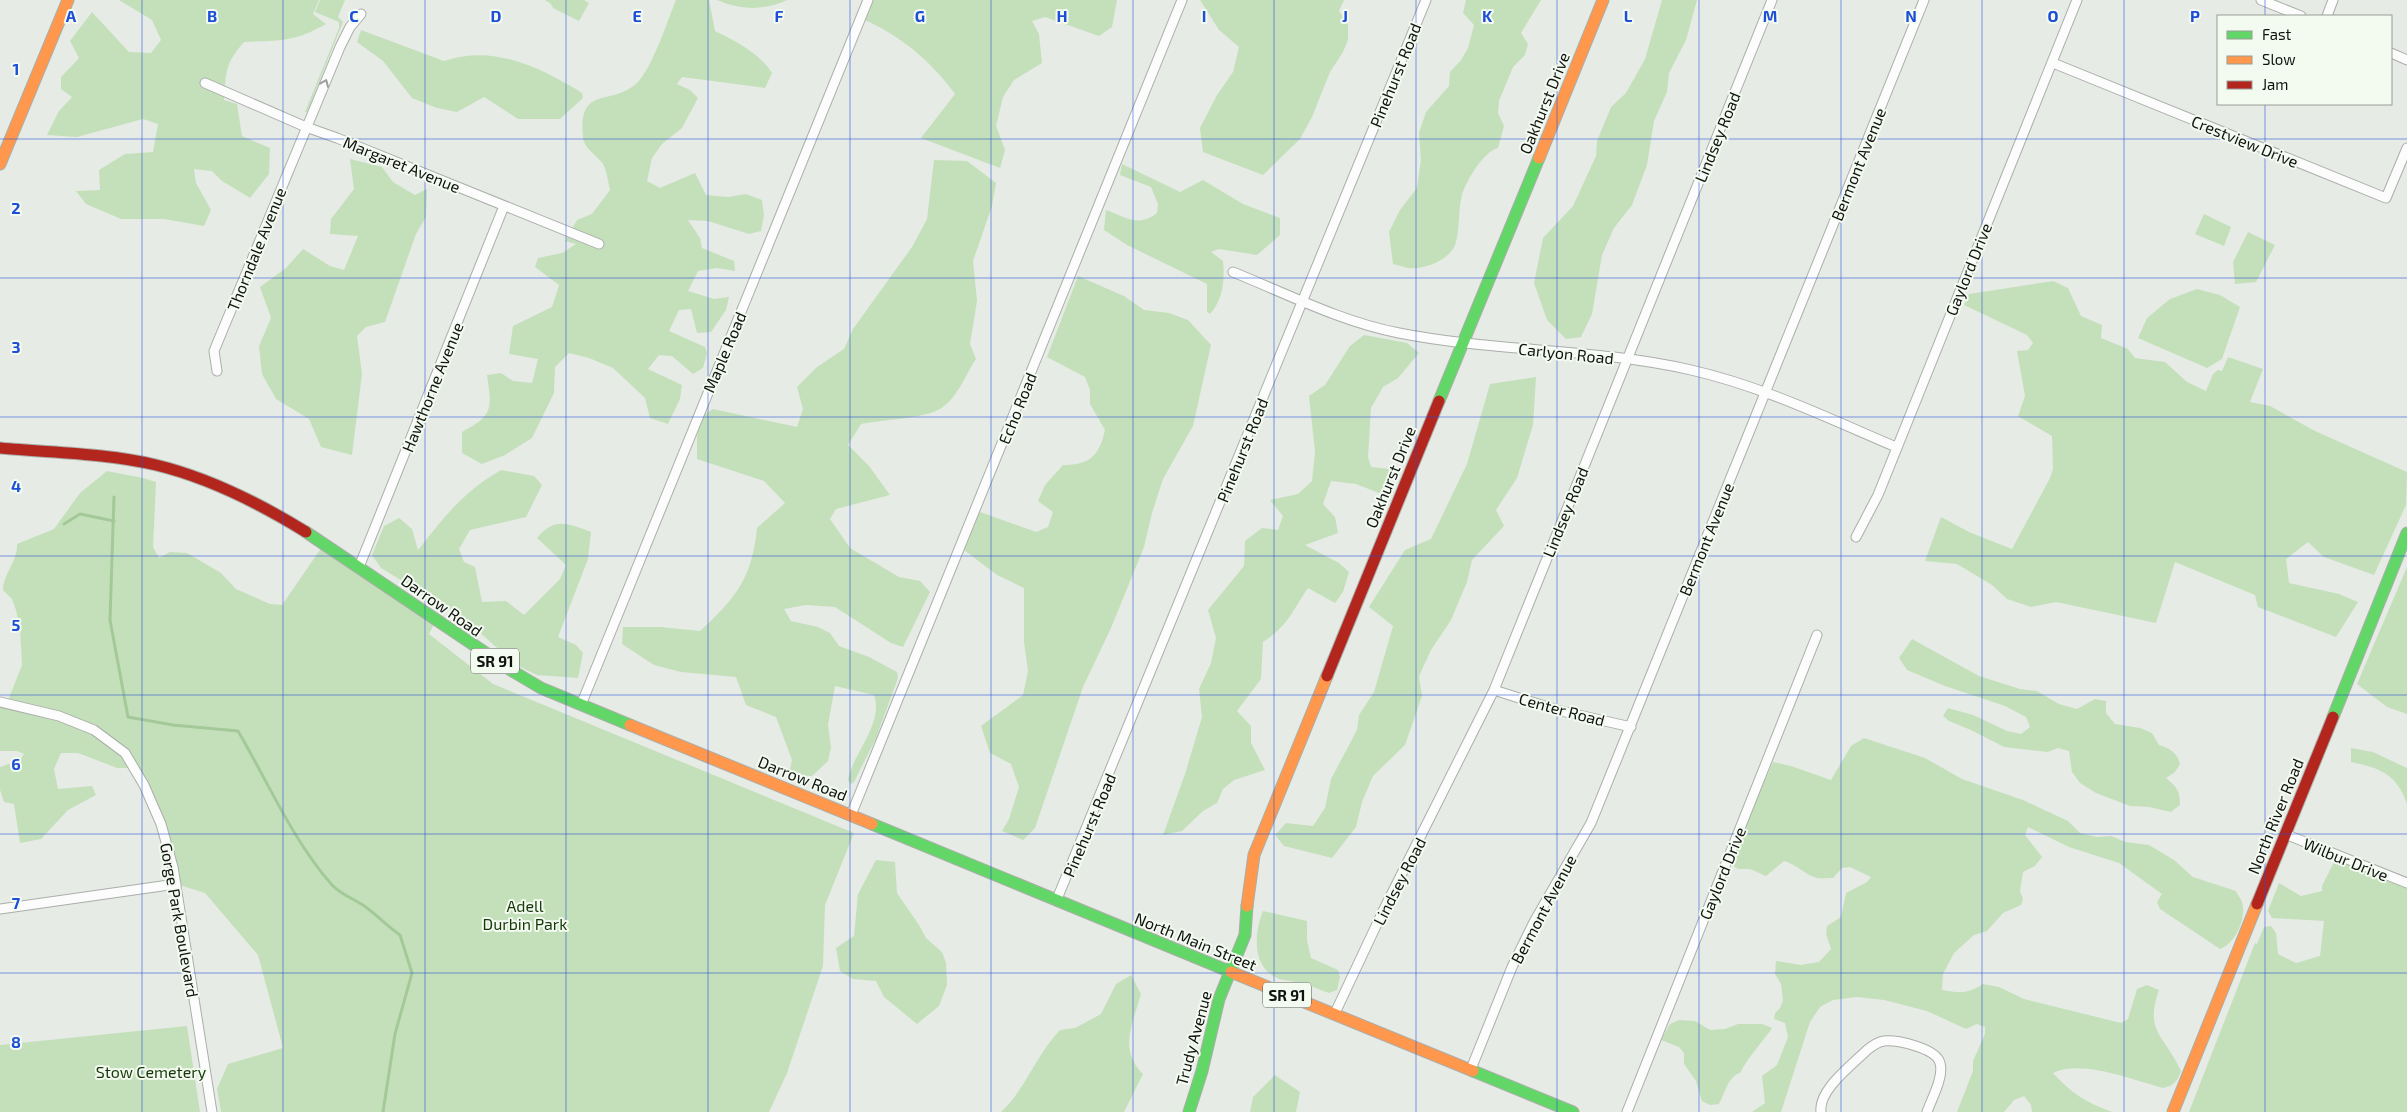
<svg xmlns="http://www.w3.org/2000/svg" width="2407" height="1112" font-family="'Exo 2',sans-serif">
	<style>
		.green { fill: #c4e0bb }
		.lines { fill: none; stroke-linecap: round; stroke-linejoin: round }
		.stream { stroke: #a4c998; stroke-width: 3 }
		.street-casing { stroke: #abaeaa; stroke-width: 11 }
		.fast-casing { stroke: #abaeaa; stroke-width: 13 }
		.slow-casing { stroke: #abaeaa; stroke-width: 13 }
		.jam-casing { stroke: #abaeaa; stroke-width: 13 }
		.street { stroke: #fbfcfb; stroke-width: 9 }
		.fast { stroke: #63d668; stroke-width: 11 }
		.slow { stroke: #ff974d; stroke-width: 11 }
		.jam { stroke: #b3261e; stroke-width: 11 }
		.oneway { stroke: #9d9e9d }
		.grid { fill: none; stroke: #1d4ed8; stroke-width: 1; stroke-opacity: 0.55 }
		.labels { text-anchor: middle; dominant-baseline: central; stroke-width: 4; stroke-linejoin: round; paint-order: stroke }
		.shield { fill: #f3faf0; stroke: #545852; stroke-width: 1 }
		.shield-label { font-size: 15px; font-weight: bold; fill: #10120f }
		.street-label { font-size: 16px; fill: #10120f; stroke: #f3faf0 }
		.park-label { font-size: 16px; fill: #163808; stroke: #f3faf0 }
		.grid-label { font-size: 16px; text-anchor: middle; font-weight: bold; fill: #1d4ed8; stroke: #f3faf0; stroke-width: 4; stroke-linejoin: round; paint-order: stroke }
	</style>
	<rect width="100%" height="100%" fill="#e6ebe5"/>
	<path class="green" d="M119,0H319L313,14L326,24C292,43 280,40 244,42C225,64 226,71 224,100L237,104L242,136L270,148L269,174L250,198L222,181L212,171L194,169L196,183L211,210L204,226L164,219H121L86,204L76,191L100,190L99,170L125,154L153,152L158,124L143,119L77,137L47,135L59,111L72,97L61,89V77L79,58L70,41L92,12L129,52L151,53L161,40L152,20Z
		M320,0H345L338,17L343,22L307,112H305L339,28V22L315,12Z
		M545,0H584L589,3L579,21L553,8L551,4Z
		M676,0H709L715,31C736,41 759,53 772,73L765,88L682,77L677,84L690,90L698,98L682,128L662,144L652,158L647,181L660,188L695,173L706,195L728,197L746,194L762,200L764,215L761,231L749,234L708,221L688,220L700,238L702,248L734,261L735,271L717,268L698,271L688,291L714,299L729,297L726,310L711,332L697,333L691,309L679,310L669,331L705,347L707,353L703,368L693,374L672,356L659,355L648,369L682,385L680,399L668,424L650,418L645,398L613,368L589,358L569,353L555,367L554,393L532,438L505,455L482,464L462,453V432C493,415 492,410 487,375L501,373L513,381L532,383L538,359L509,354L513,326L552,307L559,285L535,267L538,258L562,253L576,244L565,241L577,220L592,214L610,190C608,182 607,171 603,164C597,155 584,149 583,137C578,84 611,107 637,83C653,66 667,22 676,0Z
		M717,0H787C764,11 740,10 717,0Z
		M873,0H1117L1112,27L1099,36L1045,17L1032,21L1039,34L1042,63L1014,80L1003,97L996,126L1005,150L1000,168L921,138L955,94C931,61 902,37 865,20Z
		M1200,0H1344L1339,11L1348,24V40L1343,52L1330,72L1312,117L1300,139L1263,175L1203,152L1200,128L1217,95L1233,72L1239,47L1219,30Z
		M1466,0H1541L1521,33L1528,44L1525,55L1513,67L1499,101L1498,113L1504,126L1498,148C1484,151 1466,181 1462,195C1458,210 1460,227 1456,242C1452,259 1425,270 1408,268C1403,267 1398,265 1393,264L1389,232L1400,210L1417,188L1421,160L1419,133L1426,112L1449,86L1450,72L1461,60L1468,48L1474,25L1463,13Z
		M1662,0H1697L1686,40L1669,73L1667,92L1654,121L1647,165L1632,205L1614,228L1602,255L1592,314L1581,337L1566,339L1547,320L1534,283L1543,238L1573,206L1596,156L1597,141L1611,107L1626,93L1645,59Z
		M361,30L444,61C493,44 540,67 582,93L583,98L560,119H518L484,97L457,112L437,108L412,98L383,61L357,42Z
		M350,159L382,167L393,182L415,195L427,189L426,217L416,234L385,322L366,327L357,336L362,374L352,455L321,447L309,419L276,399L262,374L259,346L271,318L260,287L286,268L303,249L330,266L344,270L358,236L330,234L331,219L354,189Z
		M934,160L967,161L996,183L992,206L973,261L977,301L970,344L976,359C966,374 957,399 940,409C926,418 880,420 861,424L848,445L869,466L890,495L836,509L830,519L850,548L899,577L920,581L930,592L903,647L891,643L835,607L806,605L784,609L791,621L818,627L830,633L839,646L869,657L897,672L898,678L876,738L854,782L851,784L848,780C853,753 884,723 874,695L835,686L828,725L831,747L828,761L812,776L792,775L790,769L792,760L776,717L746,705L736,677L681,672L654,665L622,644L623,627H661L700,631C736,598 752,578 757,528L785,503L764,481L697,459V437L701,417L713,409L797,427L803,409L797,387L817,367L844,349L853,329L912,247L927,219Z
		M1122,164L1180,192L1203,180L1243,204L1280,218V235L1257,255L1219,249L1211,252L1223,261C1225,279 1223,300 1210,314L1207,312V284L1127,245L1104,230L1106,210C1126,217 1138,228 1157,213L1158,204L1151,187L1120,175Z
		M2204,214L2231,227L2224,246L2195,234Z
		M2248,232L2275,245L2256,282L2235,284L2233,262Z
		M1078,276L1124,296L1144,310L1169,313L1188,320L1211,345L1193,426L1163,479L1152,513L1144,547L1111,628L1083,687L1035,828L1023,840L1002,831L1009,819L1019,787L1011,764L990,753L981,726L1023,695L1028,671L1024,642V588L997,575L964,550L980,512L1036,532L1048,527L1053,512L1038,501L1045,485L1063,465C1090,465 1099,456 1105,430L1090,404V390L1085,377L1047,357Z
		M2053,281L2068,288L2081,316L2102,325L2101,338L2128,349L2135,358L2165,362L2187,382L2206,391L2213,374L2218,370L2222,371L2228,357L2263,369L2250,402L2270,406L2315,431L2407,472L2406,505L2374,575L2324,557L2308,542L2286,559L2289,583L2339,594L2358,602L2336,637L2258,607L2255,595L2175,562L2156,623L2056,602L2031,607L2007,599L1992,585L1957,564L1925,561L1941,517L1969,532L2012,549L2050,478L2053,469L2052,436L2018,416L2025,396L2017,351L2028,350L2033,343L2027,335L1964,305L1969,294Z
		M2197,289L2220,295L2240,307L2222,359L2207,368L2138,338L2147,318L2170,299Z
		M1364,335L1407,343L1419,353L1398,378L1383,387L1371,408L1368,457L1371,467L1390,469L1391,482L1379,493L1356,484L1331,481L1323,504L1335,517L1338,533L1305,545L1339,563L1349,572L1343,592L1335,603L1308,588C1292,611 1289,625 1263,642L1261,679L1237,711L1251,726V743L1265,770L1234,780L1223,789L1217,803L1203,811L1182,831L1163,835L1185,774L1202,717L1199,689L1211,663L1216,638L1208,610L1244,566L1245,541L1262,528L1278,530L1283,516L1270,500L1298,494L1312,481L1315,452L1309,396L1325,385L1350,346Z
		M1536,377L1533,425L1517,478L1496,510L1504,526L1472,560L1467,582L1451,620L1431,650L1419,676L1422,696L1405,745L1373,776L1362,802L1356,827L1332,858L1284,846L1275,835L1286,823L1313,826L1325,808L1331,779L1357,730L1359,715L1374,692L1393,626L1369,607L1405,550L1431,539L1467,464L1490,384Z
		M501,470L534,476L542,485L526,517L470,530L459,549L464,562L475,567L482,602L506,601L524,615L560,579L566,565L537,538C554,517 568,523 591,532L588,559L558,637L576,645L583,653L578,678L537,675L516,665L465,619L381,568L372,555L384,526L399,518L412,529L418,550C445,516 463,492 501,470Z
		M107,471L143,478L156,482L153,547L159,558L170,552L187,553L221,573L236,589L270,604L282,605L324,544L436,620L429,634L493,684L854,833L825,905L823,966L787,1073L769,1112H221L217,1089L228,1064L283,1048L258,955L205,893L176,884L173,867L135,768H117L78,753H61L54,769L58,789L92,786L96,795L68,810L41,839L20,843L14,804L4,802L0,790V767L20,760L24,754L17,751H0V702L7,703L22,665L20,628L16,610L12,599L3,590C3,574 18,561 17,544L54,529L80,493Z
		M2407,567V714L2387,707L2357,684Z
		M1912,639L1979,676L2020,689L2037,691L2059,704L2077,709L2095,699L2106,701V713L2115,724L2140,728L2152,733L2159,745C2170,748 2177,753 2180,764L2175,772L2166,778C2177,787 2180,791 2180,805L2171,812L2149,807L2130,806L2096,793L2080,783L2072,772L2069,751L2058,748L2048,752L2004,747L1971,730L1949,721L1943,716L1948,708L1973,715L2007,731L2021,734L2030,727L2026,717L2005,706L1945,686L1907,670L1899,658Z
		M1864,738L1925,758L1962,779L2023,800L2068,821L2080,833L2097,837L2111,836L2125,842L2149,845L2174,860L2193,877L2236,891C2237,895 2241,898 2242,902C2247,918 2235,944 2220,949L2160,909L2157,902L2162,894L2119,863L2069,847L2028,827L2025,835L2042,857L2035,866L2023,872L2020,891L2023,899L2021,905L2003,913L1987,931L1974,935L1954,953L1943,974L1942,990C1960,993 1968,994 1983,984L1999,987L2024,999L2121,1023L2128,1019L2137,989L2147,985L2159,990C2144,1033 2165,1035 2181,1071C2178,1081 2173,1086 2163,1088C2132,1080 2082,1059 2053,1073C2072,1094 2086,1102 2112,1112H2032L2031,1105L2024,1096L2014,1100L2004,1112H1957L1973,1071V1061L1985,1034V1027L1977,1024L1966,1029L1927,1011L1884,1000L1857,997L1833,1000L1820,1007L1810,1022L1781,1112H1752L1765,1103L1762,1076L1777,1065L1788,1037L1785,1023L1774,1019L1775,1013L1780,1008L1783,1000L1781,984L1775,974L1776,961L1801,965L1819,962L1831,949L1826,934L1827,926L1841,917L1846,893L1867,882L1871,877L1850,867L1842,868L1833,878C1828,878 1822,879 1817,878C1805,875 1798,865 1784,861L1766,876L1750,869H1738L1732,865L1734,852L1773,762L1791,766L1831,780L1851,746Z
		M2351,748L2373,752L2407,768V804C2397,774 2380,768 2351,762Z
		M2337,856L2407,884V1112H2189L2255,943L2257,944L2264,927L2271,926L2276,933L2278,954L2296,963L2320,956L2324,921L2272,918L2268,911L2279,883L2301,896L2322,891V886Z
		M876,860L895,862L897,893L919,925L926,938L942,952L946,963L947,985L939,1006L917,1024L884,997L876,981L853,979L840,971L836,948L854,936L858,894Z
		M1263,911L1307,921V940L1311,958L1338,970L1340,977L1337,990L1329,993C1318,989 1307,984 1295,982C1290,980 1285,981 1280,979C1251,969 1254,933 1263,911Z
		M1131,975L1141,994C1133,1023 1118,1049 1143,1074L1124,1112H1001C1025,1090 1036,1055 1060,1030L1075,1028L1101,1014L1116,984Z
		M1679,1020L1695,1021L1710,1030L1725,1029L1738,1024H1762L1772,1028C1765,1039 1744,1062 1741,1072C1727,1078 1726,1091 1719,1104L1710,1105L1702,1101L1696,1081L1684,1064V1053L1679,1047L1661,1040L1670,1024Z
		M187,1026L200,1112H0V1045Z
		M1275,1075L1300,1092L1296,1112H1250L1253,1097Z"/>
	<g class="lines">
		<path class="stream" d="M114,497L110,620L128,717L173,725L238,731C268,782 293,841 332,885C341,895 357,900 367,908C379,917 388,927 400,935L412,973L395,1034L383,1112
			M64,524L80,514L114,521"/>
		<g class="street-casing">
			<path id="street" d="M2261,0L2301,16
				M2327,16L2333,0
				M2391,53L2407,60
				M2053,63L2386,198L2407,148
				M205,83L306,127L337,138L599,244
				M1233,272C1287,294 1342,322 1399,333C1495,352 1595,348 1691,370C1762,386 1830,419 1896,447
				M217,371L214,351L340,47L350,27L361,14
				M1856,537L1878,495L2077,0
				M359,567L504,206
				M1494,690L1557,710L1631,727
				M0,702L59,716L94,730L125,753L144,785L161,824L173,867L212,1112
				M581,705L868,0
				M851,815L1182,0
				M2285,834L2407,883
				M1057,899L1426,0
				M0,909L176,884
				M1335,1013L1383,911L1494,690L1772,0
				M1471,1069L1512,967L1534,922L1591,823L1924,0
				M1627,1112L1817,635
				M1821,1112C1818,1090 1852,1065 1867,1050C1872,1046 1877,1042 1884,1041C1898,1040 1936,1048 1940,1063C1944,1077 1932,1098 1927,1112"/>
		</g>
		<g class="fast-casing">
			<path id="fast" d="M1439,401L1539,158
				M306,532L514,672L541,688L630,725
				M2333,717L2407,533
				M872,824L1231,972
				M1473,1071L1573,1112
				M1189,1112L1202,1071L1219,999L1245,935L1247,906"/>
		</g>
		<g class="slow-casing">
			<path id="slow" d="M1539,158L1603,0
				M0,164L68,0
				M630,725L872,824
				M1247,906L1254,855L1327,676
				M1231,972L1473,1071
				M2173,1112L2257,904"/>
		</g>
		<g class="jam-casing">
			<path id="jam" d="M0,448C52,453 105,453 156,465C210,478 259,503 306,532
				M1327,676L1439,401
				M2257,904L2333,717"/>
		</g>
		<use href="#street" class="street"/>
		<use href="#fast" class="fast"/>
		<use href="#slow" class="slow"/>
		<use href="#jam" class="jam"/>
	</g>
	<defs><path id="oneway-chevron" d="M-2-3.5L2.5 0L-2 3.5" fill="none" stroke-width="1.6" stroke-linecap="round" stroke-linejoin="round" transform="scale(1.25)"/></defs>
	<use class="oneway" href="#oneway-chevron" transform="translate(325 83) rotate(-67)"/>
	<path class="grid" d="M142,0V1112M283,0V1112M425,0V1112M566,0V1112M708,0V1112M850,0V1112M991,0V1112M1133,0V1112M1274,0V1112M1416,0V1112M1557,0V1112M1699,0V1112M1841,0V1112M1982,0V1112M2124,0V1112M2265,0V16M2265,104V1112M0,139H2407M0,278H2407M0,417H2407M0,556H2407M0,695H2407M0,834H2407M0,973H2407"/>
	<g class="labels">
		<g class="shield">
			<rect x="471" y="648.5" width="48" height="25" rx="4"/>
			<rect x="1263" y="982.5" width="48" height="25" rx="4"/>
		</g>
		<g class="shield-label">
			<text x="495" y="661">SR 91</text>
			<text x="1287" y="995">SR 91</text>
		</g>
		<g class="street-label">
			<text transform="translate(1395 75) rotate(-68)">Pinehurst Road</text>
			<text transform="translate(1544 103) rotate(-68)">Oakhurst Drive</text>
			<text transform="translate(1717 137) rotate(-68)">Lindsey Road</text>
			<text transform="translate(2245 141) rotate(22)">Crestview Drive</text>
			<text transform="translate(402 164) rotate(22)">Margaret Avenue</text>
			<text transform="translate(1858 164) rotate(-68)">Bermont Avenue</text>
			<text transform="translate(256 249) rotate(-68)">Thorndale Avenue</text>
			<text transform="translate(1968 269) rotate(-68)">Gaylord Drive</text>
			<text transform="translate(724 352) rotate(-67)">Maple Road</text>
			<text transform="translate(1566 353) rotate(6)">Carlyon Road</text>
			<text transform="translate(432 387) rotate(-68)">Hawthorne Avenue</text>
			<text transform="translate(1017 408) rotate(-68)">Echo Road</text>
			<text transform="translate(1242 450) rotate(-68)">Pinehurst Road</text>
			<text transform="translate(1390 477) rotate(-68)">Oakhurst Drive</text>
			<text transform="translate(1565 512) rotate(-68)">Lindsey Road</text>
			<text transform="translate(1706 539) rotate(-68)">Bermont Avenue</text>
			<text transform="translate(442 605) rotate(35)">Darrow Road</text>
			<text transform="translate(1562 709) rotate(15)">Center Road</text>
			<text transform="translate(803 778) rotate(22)">Darrow Road</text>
			<text transform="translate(2275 816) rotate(-68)">North River Road</text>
			<text transform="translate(1089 825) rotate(-67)">Pinehurst Road</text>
			<text transform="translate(2346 859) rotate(22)">Wilbur Drive</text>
			<text transform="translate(1722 873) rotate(-68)">Gaylord Drive</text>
			<text transform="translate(1399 881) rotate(-63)">Lindsey Road</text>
			<text transform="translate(1543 909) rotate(-62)">Bermont Avenue</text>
			<text transform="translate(180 920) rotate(80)">Gorge Park Boulevard</text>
			<text transform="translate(1196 941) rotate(22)">North Main Street</text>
			<text transform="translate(1193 1038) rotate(-75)">Trudy Avenue</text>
		</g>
		<g class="park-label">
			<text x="525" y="905">Adell<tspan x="525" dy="18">Durbin Park</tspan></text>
			<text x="151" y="1071">Stow Cemetery</text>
		</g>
	</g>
	<g class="grid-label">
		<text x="71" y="22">A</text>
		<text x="212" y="22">B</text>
		<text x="354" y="22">C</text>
		<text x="496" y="22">D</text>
		<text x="637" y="22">E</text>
		<text x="779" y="22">F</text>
		<text x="920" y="22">G</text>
		<text x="1062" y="22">H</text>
		<text x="1204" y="22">I</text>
		<text x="1345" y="22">J</text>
		<text x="1487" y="22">K</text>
		<text x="1628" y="22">L</text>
		<text x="1770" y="22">M</text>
		<text x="1911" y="22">N</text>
		<text x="2053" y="22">O</text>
		<text x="2195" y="22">P</text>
		<text x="16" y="75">1</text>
		<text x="16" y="214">2</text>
		<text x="16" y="353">3</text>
		<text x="16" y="492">4</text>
		<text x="16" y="631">5</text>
		<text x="16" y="770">6</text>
		<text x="16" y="909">7</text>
		<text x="16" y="1048">8</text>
	</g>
	<rect x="2217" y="15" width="175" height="90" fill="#f3faf0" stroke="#989d96"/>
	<rect x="2227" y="31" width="25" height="8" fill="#63d668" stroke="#989d96"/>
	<text x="2262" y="40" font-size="15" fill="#10120f">Fast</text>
	<rect x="2227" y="56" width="25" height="8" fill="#ff974d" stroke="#989d96"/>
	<text x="2262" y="65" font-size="15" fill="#10120f">Slow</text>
	<rect x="2227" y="81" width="25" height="8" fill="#b3261e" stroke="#989d96"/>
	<text x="2262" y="90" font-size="15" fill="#10120f">Jam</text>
</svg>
